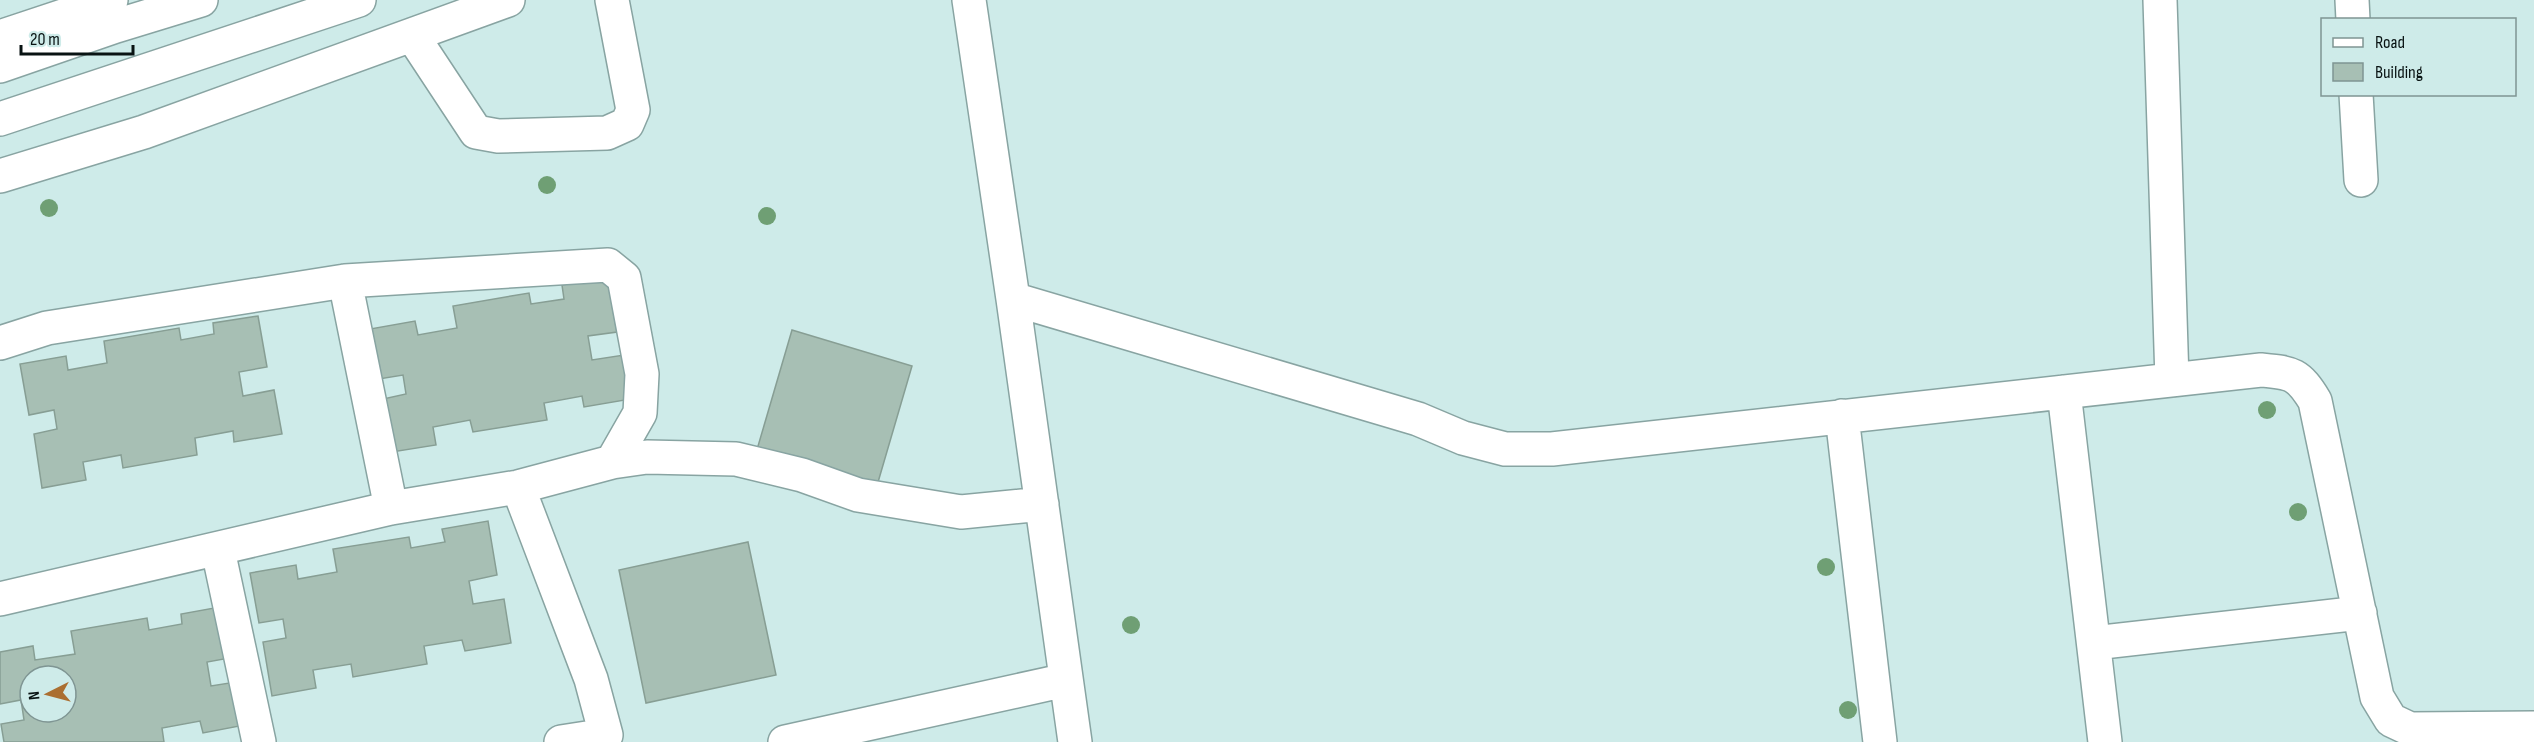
<svg xmlns="http://www.w3.org/2000/svg" width="2534" height="742" font-family="'Sofia Sans Condensed',sans-serif">
	<style>
		.building { fill: #a7bfb4; stroke: #879e94; stroke-width: 1.5; fill-rule: evenodd }
		.lines { fill: none; stroke-linecap: round; stroke-linejoin: round }
		.minor-casing { stroke: #88a4a2; stroke-width: 36 }
		.major-casing { stroke: #88a4a2; stroke-width: 36 }
		.minor { stroke: #fff; stroke-width: 33 }
		.major { stroke: #fff; stroke-width: 33 }
		.tree { fill: #6f9f74 }
	</style>
	<rect width="100%" height="100%" fill="#ceebe9"/>
	<path class="building" d="M607,277L617,332L588,336L592,360L624,355L631,399L584,407L582,396L544,403L547,420L473,432L470,420L433,427L436,445L392,452L383,399L406,394L403,375L379,379L370,329L415,321L418,335L457,328L453,306L529,293L531,304L564,299L562,285Z
		M258,316L267,367L239,372L243,396L274,390L282,434L234,442L233,431L195,438L197,455L123,468L121,455L83,462L86,480L42,488L34,434L57,429L54,410L29,415L20,364L66,356L68,370L107,363L104,341L179,328L181,340L214,334L213,323Z
		M792,330L912,366L876,489L756,453Z
		M488,521L497,575L469,581L473,604L504,599L511,643L465,651L462,640L424,646L427,664L353,677L351,664L313,670L316,688L272,696L263,642L286,638L283,619L259,623L250,573L296,565L298,579L337,572L333,549L409,537L411,548L445,542L442,529Z
		M748,542L776,675L646,703L619,570Z
		M225,606L235,657L207,662L211,686L242,681L250,724L203,733L200,721L162,728L164,742H4L1,724L24,720L21,700L0,704V652L33,646L35,660L75,654L71,631L147,618L149,630L182,624L181,614ZM30,676H66V712H30Z"/>
	<g class="lines">
		<g class="minor-casing">
			<path id="minor" d="M969,0L1013,299L1075,742
				M2160,0L2172,380
				M2352,0L2353,20
				M412,35L476,132L498,136L607,133L627,124L633,110L612,0
				M0,37L111,0
				M0,66L116,26L201,0
				M2356,94L2361,180
				M0,176L144,132L508,0
				M345,281L391,508
				M1013,299L1418,419L1463,438L1505,449H1552L2261,370C2292,373 2298,373 2315,401L2377,697L2391,720L2410,729L2534,728
				M0,343L47,328L345,281L608,265L624,278L642,374L640,413L612,462
				M2064,392L2105,742
				M1842,416L1880,742
				M518,487L591,679L606,735L561,742
				M218,550L259,742
				M0,599L391,508L518,487L612,462L647,457L736,459L802,475L858,495L961,512L1042,504
				M2094,643L2360,613
				M785,742L1066,680"/>
		</g>
		<g class="major-casing">
			<path id="major" d="M0,119L359,0"/>
		</g>
		<use href="#minor" class="minor"/>
		<use href="#major" class="major"/>
	</g>
	<g class="tree">
		<circle cx="547" cy="185" r="9"/>
		<circle cx="49" cy="208" r="9"/>
		<circle cx="767" cy="216" r="9"/>
		<circle cx="2267" cy="410" r="9"/>
		<circle cx="2298" cy="512" r="9"/>
		<circle cx="1826" cy="567" r="9"/>
		<circle cx="1131" cy="625" r="9"/>
		<circle cx="1848" cy="710" r="9"/>
	</g>
	<rect x="2321" y="18" width="195" height="78" fill="#ceebe9" stroke="#7f9593" stroke-width="1.5"/>
	<rect x="2333" y="38" width="30" height="9" fill="#ffffff" stroke="#7f9593" stroke-width="1.5"/>
	<text x="2375" y="48" font-size="18" fill="#091313">Road</text>
	<rect x="2333" y="63" width="30" height="18" fill="#a7bfb4" stroke="#7f9593" stroke-width="1.5"/>
	<text x="2375" y="78" font-size="18" fill="#091313">Building</text>
	<g transform="translate(48 694) rotate(264)"><circle r="28" fill="#ceebe9" stroke="#7f9593" stroke-width="1.5"/>
	<path d="M0-4.5L10 22L0 15L-10 22Z" fill="#ab6f31"/>
	<text y="-9" font-size="16" font-weight="bold" text-anchor="middle" fill="#091313">N</text>
	</g>
	<path d="M21 45v9h112v-9" fill="none" stroke="#091313" stroke-width="3"/>
	<text x="30" y="45" font-size="18" fill="#091313" stroke="#ceebe9" stroke-width="4.5" paint-order="stroke">20 m</text>
</svg>
